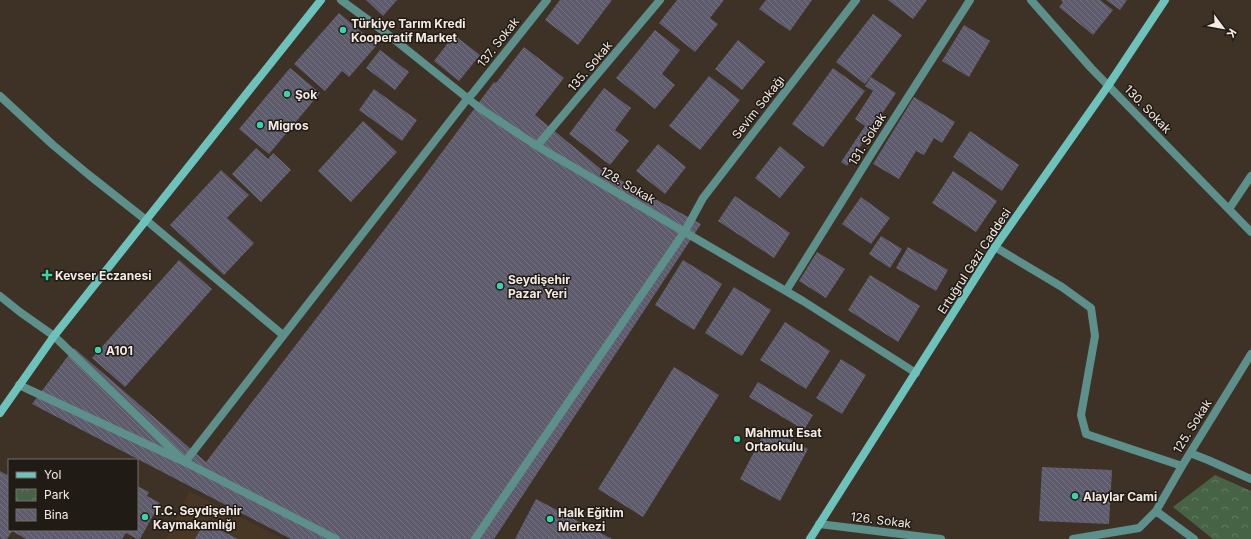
<svg xmlns="http://www.w3.org/2000/svg" width="1251" height="539" font-family="Inter,sans-serif">
	<style>
		.built { fill: #483725 }
		.park { fill: url(#park-crowns) }
		.building { fill: url(#building-back-hatch) }
		.lines { fill: none; stroke-linecap: round; stroke-linejoin: round }
		.street { stroke: #5d8f8b; stroke-width: 8 }
		.secondary { stroke: #6ec2bc; stroke-width: 8 }
		.poi-dot { fill: #37d4a6; stroke: #211b15; stroke-width: 1.5 }
		.labels { text-anchor: middle; dominant-baseline: central; stroke-width: 3; stroke-linejoin: round; paint-order: stroke }
		.poi-label { font-size: 12px; font-weight: bold; fill: #f4ece4; stroke: #211b15; text-anchor: start }
		.street-label { font-size: 12px; fill: #f4ece4; stroke: #211b15 }
	</style>
	<defs>
		<pattern id="park-crowns" width="20" height="18" patternUnits="userSpaceOnUse"><rect width="20" height="18" fill="#476346"/><path d="M2 6a3 3 0 1 1 6 0M12 15a3 3 0 1 1 6 0" fill="none" stroke="#627a61"/></pattern>
		<pattern id="building-back-hatch" width="6" height="6" patternUnits="userSpaceOnUse"><rect width="6" height="6" fill="#5d5b6c"/><path d="M-1 5l2 2M0 0l6 6M5-1l2 2" fill="none" stroke="#757381"/></pattern>
	</defs>
	<rect width="100%" height="100%" fill="#3e3226"/>
	<path class="built" d="M189,491L283,539H166Z"/>
	<path class="park" d="M1215,475L1251,491V539H1213L1173,507Z"/>
	<path class="building" d="M366,0H397L383,16Z
		M560,0H612L578,45L545,20Z
		M677,0H724L710,18L718,24L695,52L659,23Z
		M766,0H812L790,31L759,9Z
		M888,0H927L913,19Z
		M1061,0H1100L1113,10L1093,35L1059,7L1063,2Z
		M1106,0H1127L1120,10Z
		M339,13L377,45L349,77L342,71L325,91L294,64Z
		M873,14L902,35L865,84L836,62Z
		M964,25L990,41L969,77L942,61Z
		M655,30L680,50L662,74L675,85L655,109L616,78Z
		M454,35L480,55L459,81L434,61Z
		M738,40L765,62L742,90L715,69Z
		M524,47L564,78L535,115L602,170L701,224L494,539H291L32,404L74,348L206,462L394,217L494,82L496,83Z
		M380,50L409,72L395,90L366,68Z
		M290,68L320,93L269,154L239,129Z
		M833,68L865,91L823,147L792,124Z
		M709,76L740,100L700,150L669,126Z
		M871,77L896,93L847,166L841,162L865,126L855,119L873,91L865,86Z
		M604,88L631,108L615,130L629,141L610,165L569,134Z
		M374,89L417,120L402,141L359,110Z
		M914,97L955,122L942,143L934,138L924,155L916,151L899,179L873,164Z
		M363,121L397,152L351,202L318,171Z
		M970,131L1019,165L1002,191L953,157Z
		M658,144L686,167L665,194L636,171Z
		M780,146L805,167L780,198L755,178Z
		M256,148L268,159L273,153L291,170L261,202L232,174Z
		M221,170L249,195L227,218L254,243L224,275L170,225Z
		M953,171L997,201L976,232L932,203Z
		M735,196L790,233L774,258L718,221Z
		M861,197L890,218L871,244L842,224Z
		M881,236L902,249L890,268L869,254Z
		M908,247L948,270L936,291L896,268Z
		M817,252L845,269L826,298L799,281Z
		M179,260L212,289L125,387L92,358Z
		M683,260L722,284L694,330L655,305Z
		M870,275L920,306L898,342L848,310Z
		M734,287L771,310L742,356L705,333Z
		M785,322L830,351L806,389L760,360Z
		M841,359L866,375L842,414L816,398Z
		M674,367L719,395L643,517L598,489Z
		M758,382L813,415L804,430L749,397Z
		M767,427L808,449L780,501L740,479Z
		M1042,467L1112,470L1109,524L1039,521Z
		M0,471L9,476V530H137V486L149,492L147,496L160,503L140,539H137L126,533L122,539H26L12,531L7,539H2L0,538Z
		M536,499L612,539H515Z
		M204,522L238,539H195Z"/>
	<g class="lines">
		<path class="street" d="M341,0L386,33L481,109L537,146L803,301L916,373
			M1031,0L1091,68L1251,232
			M0,96L53,145L89,175L146,220L283,335
			M537,146L660,0
			M1229,209L1251,176
			M995,247L1062,287L1091,308L1095,336L1081,415L1086,434L1182,466
			M786,291L874,150L970,0
			M0,296L20,312L54,336L185,462L468,98L473,93L547,0
			M19,385L185,462L336,539
			M1190,453L1208,460L1251,479
			M1156,511L1194,539
			M819,524L941,539
			M475,539L685,231L703,198L856,0
			M1073,539L1139,528L1156,511L1182,466L1251,354"/>
		<path class="secondary" d="M0,413L54,336L321,0
			M810,539L995,247L1108,86L1165,0"/>
	</g>
	<g class="poi-dot">
		<circle cx="343" cy="30" r="4"/>
		<circle cx="287" cy="94" r="4"/>
		<circle cx="260" cy="125" r="4"/>
		<path d="M45 269h4v4h4v4h-4v4h-4v-4h-4v-4h4z"/>
		<circle cx="500" cy="286" r="4"/>
		<circle cx="98" cy="350" r="4"/>
		<circle cx="737" cy="439" r="4"/>
		<circle cx="1075" cy="496" r="4"/>
		<circle cx="145" cy="517" r="4"/>
		<circle cx="550" cy="519" r="4"/>
	</g>
	<g class="labels">
		<g class="poi-label">
			<text x="351" y="23">Türkiye Tarım Kredi<tspan x="351" dy="14">Kooperatif Market</tspan></text>
			<text x="295" y="94">Şok</text>
			<text x="268" y="125">Migros</text>
			<text x="55" y="275">Kevser Eczanesi</text>
			<text x="508" y="279">Seydişehir<tspan x="508" dy="14">Pazar Yeri</tspan></text>
			<text x="106" y="350">A101</text>
			<text x="745" y="432">Mahmut Esat<tspan x="745" dy="14">Ortaokulu</tspan></text>
			<text x="1083" y="496">Alaylar Cami</text>
			<text x="153" y="510">T.C. Seydişehir<tspan x="153" dy="14">Kaymakamlığı</tspan></text>
			<text x="558" y="512">Halk Eğitim<tspan x="558" dy="14">Merkezi</tspan></text>
		</g>
		<g class="street-label">
			<text transform="translate(498 42) rotate(-52)">137. Sokak</text>
			<text transform="translate(590 66) rotate(-50)">135. Sokak</text>
			<text transform="translate(758 107) rotate(-52)">Sevim Sokağı</text>
			<text transform="translate(1148 109) rotate(46)">130. Sokak</text>
			<text transform="translate(867 139) rotate(-58)">131. Sokak</text>
			<text transform="translate(628 185) rotate(30)">128. Sokak</text>
			<text transform="translate(974 261) rotate(-57)">Ertuğrul Gazi Caddesi</text>
			<text transform="translate(1192 426) rotate(-58)">125. Sokak</text>
			<text transform="translate(881 520) rotate(7)">126. Sokak</text>
		</g>
	</g>
	<rect x="8" y="459" width="130" height="72" fill="#211b15" stroke="#756f68"/>
	<rect x="16" y="472" width="20" height="6" fill="#6ec2bc" stroke="#756f68"/>
	<text x="44" y="479" font-size="12" fill="#f4ece4">Yol</text>
	<rect x="16" y="489" width="20" height="12" fill="url(#park-crowns)" stroke="#756f68"/>
	<text x="44" y="499" font-size="12" fill="#f4ece4">Park</text>
	<rect x="16" y="509" width="20" height="12" fill="url(#building-back-hatch)" stroke="#756f68"/>
	<text x="44" y="519" font-size="12" fill="#f4ece4">Bina</text>
	<g transform="translate(1223 28) rotate(122)" stroke="#211b15" stroke-width="3" paint-order="stroke">
	<path d="M0-3L7 15L0 10L-7 15Z" fill="#f4ece4"/>
	<text y="-6" font-size="11" font-weight="bold" text-anchor="middle" fill="#f4ece4">K</text>
	</g>
</svg>
